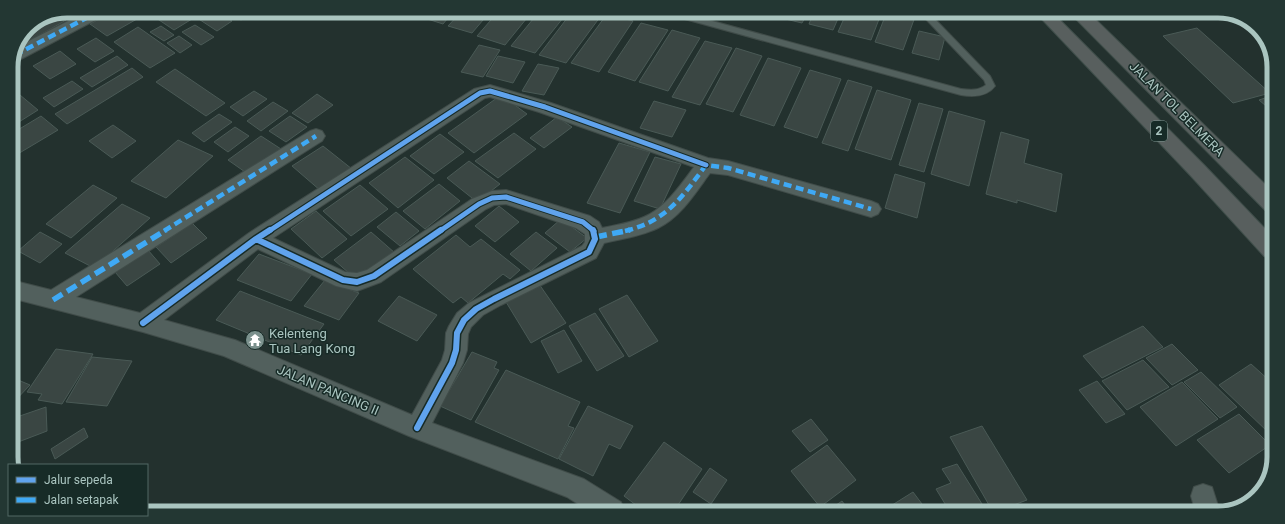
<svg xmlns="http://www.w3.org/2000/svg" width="1285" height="524" font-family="Roboto,sans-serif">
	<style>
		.building { fill: #3a4643; stroke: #4a5a56 }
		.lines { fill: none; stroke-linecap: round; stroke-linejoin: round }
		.lane-casing { stroke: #404c49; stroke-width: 2 }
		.street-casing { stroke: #404c49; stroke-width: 2 }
		.highway-casing { stroke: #3f4e4a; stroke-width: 2 }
		.lane { fill: #52605d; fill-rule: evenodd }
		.street { fill: #52605d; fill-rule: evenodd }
		.highway { fill: #585f5e; fill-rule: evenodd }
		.quiet-far1 { stroke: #3fa9f5; stroke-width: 4.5; stroke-dasharray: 8 4.5; stroke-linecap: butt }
		.quiet { stroke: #3fa9f5; stroke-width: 5.5; stroke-dasharray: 11 5.5; stroke-linecap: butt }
		.cycleway-far1-casing { stroke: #172b27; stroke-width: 7 }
		.cycleway-casing { stroke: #172b27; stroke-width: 9 }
		.cycleway-far1 { stroke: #60a3ed; stroke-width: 5 }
		.cycleway { stroke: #60a3ed; stroke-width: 6 }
		.labels { text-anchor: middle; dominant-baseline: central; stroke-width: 3; stroke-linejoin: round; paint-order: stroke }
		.shield { fill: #172b27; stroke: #7e9792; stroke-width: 1 }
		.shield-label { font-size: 12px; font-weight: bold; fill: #aac5c0 }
		.street-label { font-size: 13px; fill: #aac5c0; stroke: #172b27 }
		.poi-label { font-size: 13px; fill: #aac5c0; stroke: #172b27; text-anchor: start }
		.rim { fill: none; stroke: #aac5c0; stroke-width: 5 }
	</style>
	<rect width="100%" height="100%" fill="#23312e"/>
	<path class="building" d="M67,11H82L19,47L28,27Z
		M114,11H151L107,36L90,24Z
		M167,11H180L192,19L174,30L156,18Z
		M195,11L216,12L232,21L217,31L191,14Z
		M228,12H254L241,20Z
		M422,12H453L443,24L418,16Z
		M461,12L489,13L472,33L448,26Z
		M497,13H531L505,45L477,36Z
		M538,13H567L535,53L511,46Z
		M571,13H603L566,63L539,55Z
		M607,14L633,21L599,72L571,63Z
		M774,14H807L802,23L773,16Z
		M813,14H840L833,30L809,24Z
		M846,14H881L871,40L838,32Z
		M886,14H916L903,50L875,42Z
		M641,23L668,30L635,81L608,72Z
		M195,25L214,37L201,45L182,32Z
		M161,26L174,35L164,41L150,32Z
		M138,27L175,53L150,68L114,42Z
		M1197,28L1270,93L1233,103L1163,36Z
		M672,30L700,38L668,91L639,82Z
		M919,31L945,37L939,60L912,53Z
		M179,36L192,45L180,53L167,43Z
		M96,38L114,51L95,62L77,49Z
		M705,41L732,48L700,105L672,97Z
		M479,45L500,50L483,77L461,72Z
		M736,48L762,56L733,112L706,104Z
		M60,51L76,64L50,79L33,66Z
		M117,56L128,65L92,87L80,78Z
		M498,56L525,62L513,83L486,76Z
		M768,58L801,68L774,126L740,115Z
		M538,64L559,68L544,95L522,91Z
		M132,68L143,77L67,124L55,114Z
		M175,69L225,103L206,116L156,82Z
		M810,70L841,79L817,138L784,127Z
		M848,80L872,87L848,151L822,143Z
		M72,81L83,89L54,107L43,98Z
		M877,90L911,100L891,160L855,149Z
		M254,91L267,99L243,116L230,107Z
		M317,94L333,105L308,123L292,113Z
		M20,95L38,110L11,127V100Z
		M501,95L527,114L474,153L448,133Z
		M1274,95L1273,112L1259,100Z
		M654,101L686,110L672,137L640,128Z
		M273,102L288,111L261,131L247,121Z
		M919,103L943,109L924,172L899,165Z
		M949,111L985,121L969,186L931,174Z
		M219,114L232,122L204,142L192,133Z
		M41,116L58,130L11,158V134Z
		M290,116L307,127L286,142L269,131Z
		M557,117L572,127L544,148L530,138Z
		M113,125L136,141L112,158L89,141Z
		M235,127L249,136L228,152L214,142Z
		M1001,132L1029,140L1024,163L1062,174L1056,212L1017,200V203L986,194Z
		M514,133L536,149L498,178L475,161Z
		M440,134L464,152L434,174L410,156Z
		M261,136L281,149L248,174L228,160Z
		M178,140L213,156L166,198L131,181Z
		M619,143L650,152L620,213L587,203Z
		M323,146L352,169L321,191L292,166Z
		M405,157L434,180L398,208L369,183Z
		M655,157L681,164L660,209L634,201Z
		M469,161L500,184L477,202L447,178Z
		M895,174L925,183L917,218L885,208Z
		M439,184L460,201L425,229L403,211Z
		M93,185L117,198L71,238L46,224Z
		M360,185L388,209L351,236L323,211Z
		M122,204L150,218L94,268L65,253Z
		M499,206L519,222L495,242L475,226Z
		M316,211L347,239L322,258L291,229Z
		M396,212L419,231L400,246L377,227Z
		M561,219L587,238L570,252L545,233Z
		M192,223L207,238L171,263L156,247Z
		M40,232L62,244L40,263L18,251Z
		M371,232L395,253L358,281L334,260Z
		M536,232L557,248L531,271L510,254Z
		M456,235L470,247L481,239L520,270L510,279L503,274L468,303L461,297L453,303L413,269Z
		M148,250L160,264L127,286L115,272Z
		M259,254L312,274L291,301L237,280Z
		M325,280L359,293L339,320L304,306Z
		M539,284L566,323L531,343L506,302Z
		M240,291L324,324L301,355L216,320Z
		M627,295L658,341L629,357L599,309Z
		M399,296L437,315L417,341L378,321Z
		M595,313L624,356L597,371L569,326Z
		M1143,326L1163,347L1102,378L1083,356Z
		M564,330L582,361L558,373L541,341Z
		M1172,344L1198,370L1172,385L1146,358Z
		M56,349L93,354L62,404L38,400L42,394L27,392Z
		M472,352L497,362L494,368L499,370L471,420L440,406Z
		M92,357L132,361L107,406L66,402Z
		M1143,360L1169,387L1127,410L1102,381Z
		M1251,364L1271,382L1270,434L1219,385Z
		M506,370L580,402L568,426L574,428L558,459L475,422Z
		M1201,372L1237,407L1220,418L1184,382Z
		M11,377L30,385L11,405Z
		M1097,381L1125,414L1106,423L1079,390Z
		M1182,382L1218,419L1176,446L1140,407Z
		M588,406L633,426L620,449L609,444L593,476L559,459Z
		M46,407L47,431L13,444V449L11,450V419Z
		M1239,414L1270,445L1229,473L1197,440Z
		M811,419L828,440L810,452L792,431Z
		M982,426L1027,500L995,512H993L950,437Z
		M84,428L88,437L55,459L51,449Z
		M664,442L702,469L674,511H644L624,496Z
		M827,445L856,480L820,507L791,471Z
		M957,464L987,512H950L936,489L951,483L942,469Z
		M710,468L727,480L711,504L693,492Z
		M1264,482L1265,484L1248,504L1242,498Z
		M913,492L928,512H881Z
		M842,501L850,512H826Z"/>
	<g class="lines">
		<g class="lane-casing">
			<path id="lane" d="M669,13H683L961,89C970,90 978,91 986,85L984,80L921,14H930L990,76L995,86C987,97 973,97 961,95L670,15Z"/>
		</g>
		<g class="street-casing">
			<path id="street" d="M88,11H108L105,15L21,59L13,60L19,46Z
				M490,85L551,103L708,158L728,161L871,201L878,204L881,209L878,214L871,217L728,175L710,173C696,192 681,217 658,228C641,236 622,239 604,243L596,258L501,305L483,315L471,327L468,334L467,350L463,363L432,423L584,479L621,502L624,511H589L567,497L409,436L224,356L143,332L11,298V280L51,290L310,131L316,129L322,131L325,136L322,141L76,297L140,313L249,233L474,89ZM490,97L539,112L694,167C680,186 665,208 644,217C631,223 616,225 602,228L599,222L590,216L506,190L492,191L472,199L367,270L357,273L345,272L273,238L485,98ZM506,204L576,228L585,234V242L582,246L469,303L457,313L449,326L446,333L445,350L442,360L412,415L235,340L164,320L258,249L336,286L357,291L381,282L486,209L494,205Z
				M1203,484L1212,487L1220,512L1196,513L1191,496L1194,487Z"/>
		</g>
		<g class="highway-casing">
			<path id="highway" d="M1037,14L1055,15L1205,166L1272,236V259L1264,256L1191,176Z
				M1072,15H1091L1273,192L1272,212L1265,210Z"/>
		</g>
		<use href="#lane" class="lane"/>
		<use href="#street" class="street"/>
		<use href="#highway" class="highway"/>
		<path class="quiet-far1" d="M15,55L100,11
			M164,231L316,136
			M625,231C667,221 682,197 706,165L728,168L871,209"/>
		<path class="quiet" d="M596,237L630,230
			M53,300L166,230"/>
		<g class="cycleway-far1-casing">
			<path id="cycleway-far1" d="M269,231L480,93L490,91L545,107L706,165
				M440,231L479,204L492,198L506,197L583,222L594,231"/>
		</g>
		<g class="cycleway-casing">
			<path id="cycleway" d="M256,239L270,230
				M143,323L256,239L343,280L357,282L374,276L441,230
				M417,428L452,363L456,350L457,333L464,320L476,309L494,299L589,252L595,239L593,230"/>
		</g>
		<use href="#cycleway-far1" class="cycleway-far1"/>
		<use href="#cycleway" class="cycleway"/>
	</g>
	<defs>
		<g id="temple-disc" transform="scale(1)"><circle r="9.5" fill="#7b918d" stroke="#172b27"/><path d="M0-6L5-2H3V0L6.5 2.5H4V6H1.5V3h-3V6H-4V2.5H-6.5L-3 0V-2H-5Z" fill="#fff"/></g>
	</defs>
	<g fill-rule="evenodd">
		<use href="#temple-disc" x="255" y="340"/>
	</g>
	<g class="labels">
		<rect class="shield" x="1151" y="121" width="16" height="20" rx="3"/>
		<g class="shield-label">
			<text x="1159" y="131">2</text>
		</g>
		<g class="street-label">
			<text transform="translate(1177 109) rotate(45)">JALAN TOL BELMERA</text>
			<text transform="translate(328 390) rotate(23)">JALAN PANCING II</text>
		</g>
		<g class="poi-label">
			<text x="269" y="333">Kelenteng<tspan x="269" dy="15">Tua Lang Kong</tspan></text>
		</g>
	</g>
	<path d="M0 0H1285V524H0ZM67 18H1218A49 49 0 0 1 1267 67V457A49 49 0 0 1 1218 506H67A49 49 0 0 1 18 457V67A49 49 0 0 1 67 18Z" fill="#233733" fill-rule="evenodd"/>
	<path class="rim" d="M67 18H1218A49 49 0 0 1 1267 67V457A49 49 0 0 1 1218 506H67A49 49 0 0 1 18 457V67A49 49 0 0 1 67 18Z"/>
	<rect x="8" y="464" width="140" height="52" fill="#172b27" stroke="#526964"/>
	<rect x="16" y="477" width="20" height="6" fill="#60a3ed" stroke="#526964"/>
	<text x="44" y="484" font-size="12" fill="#aac5c0">Jalur sepeda</text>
	<rect x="16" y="497" width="20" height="6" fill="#3fa9f5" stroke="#526964"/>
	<text x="44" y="504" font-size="12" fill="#aac5c0">Jalan setapak</text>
</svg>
